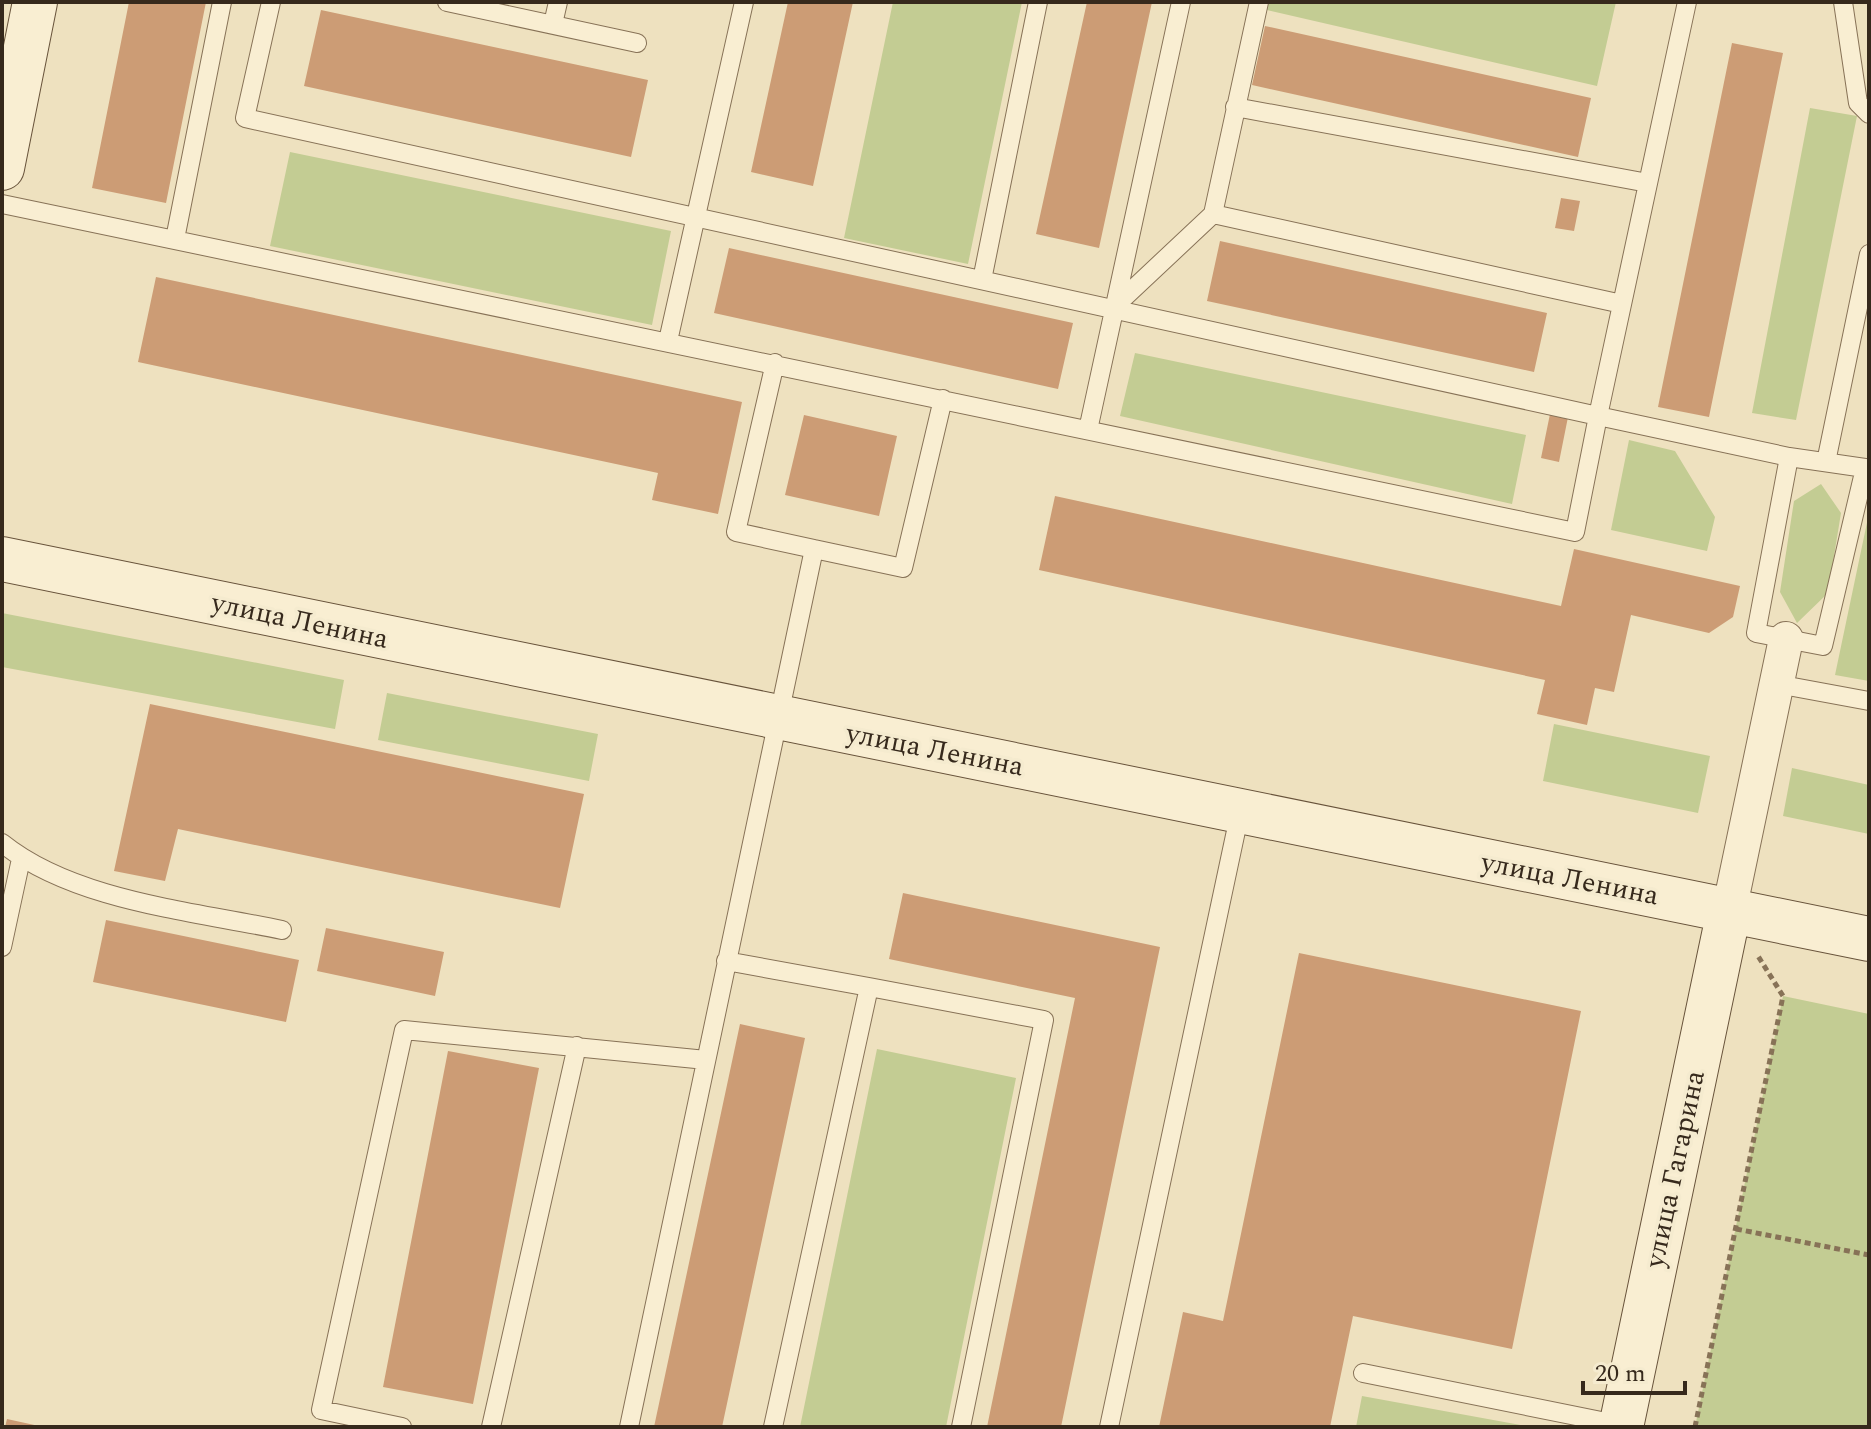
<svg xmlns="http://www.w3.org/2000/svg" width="1871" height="1429" font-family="Spectral,serif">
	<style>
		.green { fill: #c3cc93 }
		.building { fill: #cc9c75 }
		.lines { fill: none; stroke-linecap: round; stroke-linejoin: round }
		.lane-casing { stroke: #877257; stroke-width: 20 }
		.street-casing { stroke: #877257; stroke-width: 36 }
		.secondary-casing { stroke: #68533b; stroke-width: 46 }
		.path { stroke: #877257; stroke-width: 5; stroke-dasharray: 6 4; stroke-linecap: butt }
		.lane { stroke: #f9eed2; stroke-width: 18 }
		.street { stroke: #f9eed2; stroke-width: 34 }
		.secondary { stroke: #f9eed2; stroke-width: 44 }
		.labels { text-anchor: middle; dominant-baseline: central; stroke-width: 7; stroke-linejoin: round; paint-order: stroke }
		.street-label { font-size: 28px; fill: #36291c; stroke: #f5ebcf }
	</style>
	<rect width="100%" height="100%" fill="#eee1bf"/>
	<path class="green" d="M893,2H1022L968,264L844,238Z
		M1269,2H1616L1597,86L1267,10Z
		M1810,108L1857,116L1796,420L1752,413Z
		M290,152L671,231L652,325L270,246Z
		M1135,353L1526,435L1512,504L1120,416Z
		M1629,440L1675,451L1715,517L1707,551L1611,530Z
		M1821,484L1841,513L1828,593L1797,623L1780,592L1794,501Z
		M1869,513V681L1835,675Z
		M2,613L344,680L335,729L2,667Z
		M387,693L598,734L589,781L378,740Z
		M1554,724L1710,756L1698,813L1543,781Z
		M1792,768L1869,785V834L1783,816Z
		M1783,996L1869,1014V1427H1695Z
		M877,1049L1016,1078L946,1427H800Z
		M1362,1396L1531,1427H1356Z"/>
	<path class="building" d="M129,2H206L166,203L92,188Z
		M788,2H853L813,186L751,172Z
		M1087,2H1152L1099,248L1036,234Z
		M321,10L648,80L631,157L304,86Z
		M1265,26L1591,98L1578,157L1252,85Z
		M1732,43L1783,53L1709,417L1658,407Z
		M1561,198L1580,201L1574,231L1555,228Z
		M1220,241L1547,313L1534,372L1207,301Z
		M729,248L1073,323L1058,389L714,313Z
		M156,277L742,402L718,514L652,500L658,473L138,362Z
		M1550,414L1568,417L1559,462L1541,458Z
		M804,415L897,436L879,516L785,495Z
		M1055,496L1561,606L1574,549L1740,586L1733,617L1709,633L1631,615L1614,692L1595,688L1587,725L1537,714L1545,680L1039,570Z
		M150,704L584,794L560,908L178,829L165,881L114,871Z
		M903,893L1160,947L1061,1427H987L1075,998L889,959Z
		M106,920L299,960L286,1022L93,982Z
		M326,928L444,952L435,996L317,971Z
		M1299,953L1581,1011L1512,1349L1353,1316L1330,1427H1159L1183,1312L1223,1321Z
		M740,1024L805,1038L722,1427H654Z
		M448,1051L539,1068L473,1404L383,1387Z
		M7,1419L39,1426L38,1427H5Z"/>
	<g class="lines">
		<g class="lane-casing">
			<path id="lane" d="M271,2L245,118L1598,416L1687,2
				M447,2L637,43
				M1843,2L1858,103L1869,114
				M553,24L558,2
				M1235,107L1648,183
				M2,204L1575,532L1598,416L1789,457
				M1213,214L1622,304
				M175,239L222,2
				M982,280L1038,2
				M1114,307L1213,214L1259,2
				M668,341L744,2
				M1088,430L1181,2
				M1789,457L1865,468L1823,646L1756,633Z
				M1826,462L1869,254
				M814,549L903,568L943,399
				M1777,684L1869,701
				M2,843C74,901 193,911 282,930
				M2,947L21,859
				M726,961L869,987L773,1427
				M869,987L1044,1020L961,1427
				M1363,1373L1621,1425
				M402,1427L321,1410L404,1030L706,1060
				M491,1427L577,1046
				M629,1427L814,549L736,532L775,363
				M1109,1427L1240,812"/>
		</g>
		<g class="street-casing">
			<path id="street" d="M1729,911L1786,639"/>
		</g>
		<g class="secondary-casing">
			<path id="secondary" d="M2,168L35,2
				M2,559L1869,939
				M1621,1427L1729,911"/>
		</g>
		<path class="path" d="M1736,1229L1869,1255
			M1695,1427L1783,996L1758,956"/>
		<use href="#lane" class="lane"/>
		<use href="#street" class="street"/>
		<use href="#secondary" class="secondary"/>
	</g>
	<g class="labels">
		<g class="street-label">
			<text transform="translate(300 621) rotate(12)">улица Ленина</text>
			<text transform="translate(935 750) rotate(11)">улица Ленина</text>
			<text transform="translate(1570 879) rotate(11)">улица Ленина</text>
			<text transform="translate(1675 1169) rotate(-78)">улица Гагарина</text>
		</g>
	</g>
	<rect width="1871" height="1429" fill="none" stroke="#36291c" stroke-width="8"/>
	<path d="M1583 1381v12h102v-12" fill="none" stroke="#36291c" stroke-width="4"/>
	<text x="1595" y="1381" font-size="24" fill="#36291c" stroke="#f5ebcf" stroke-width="6" paint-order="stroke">20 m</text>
</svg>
